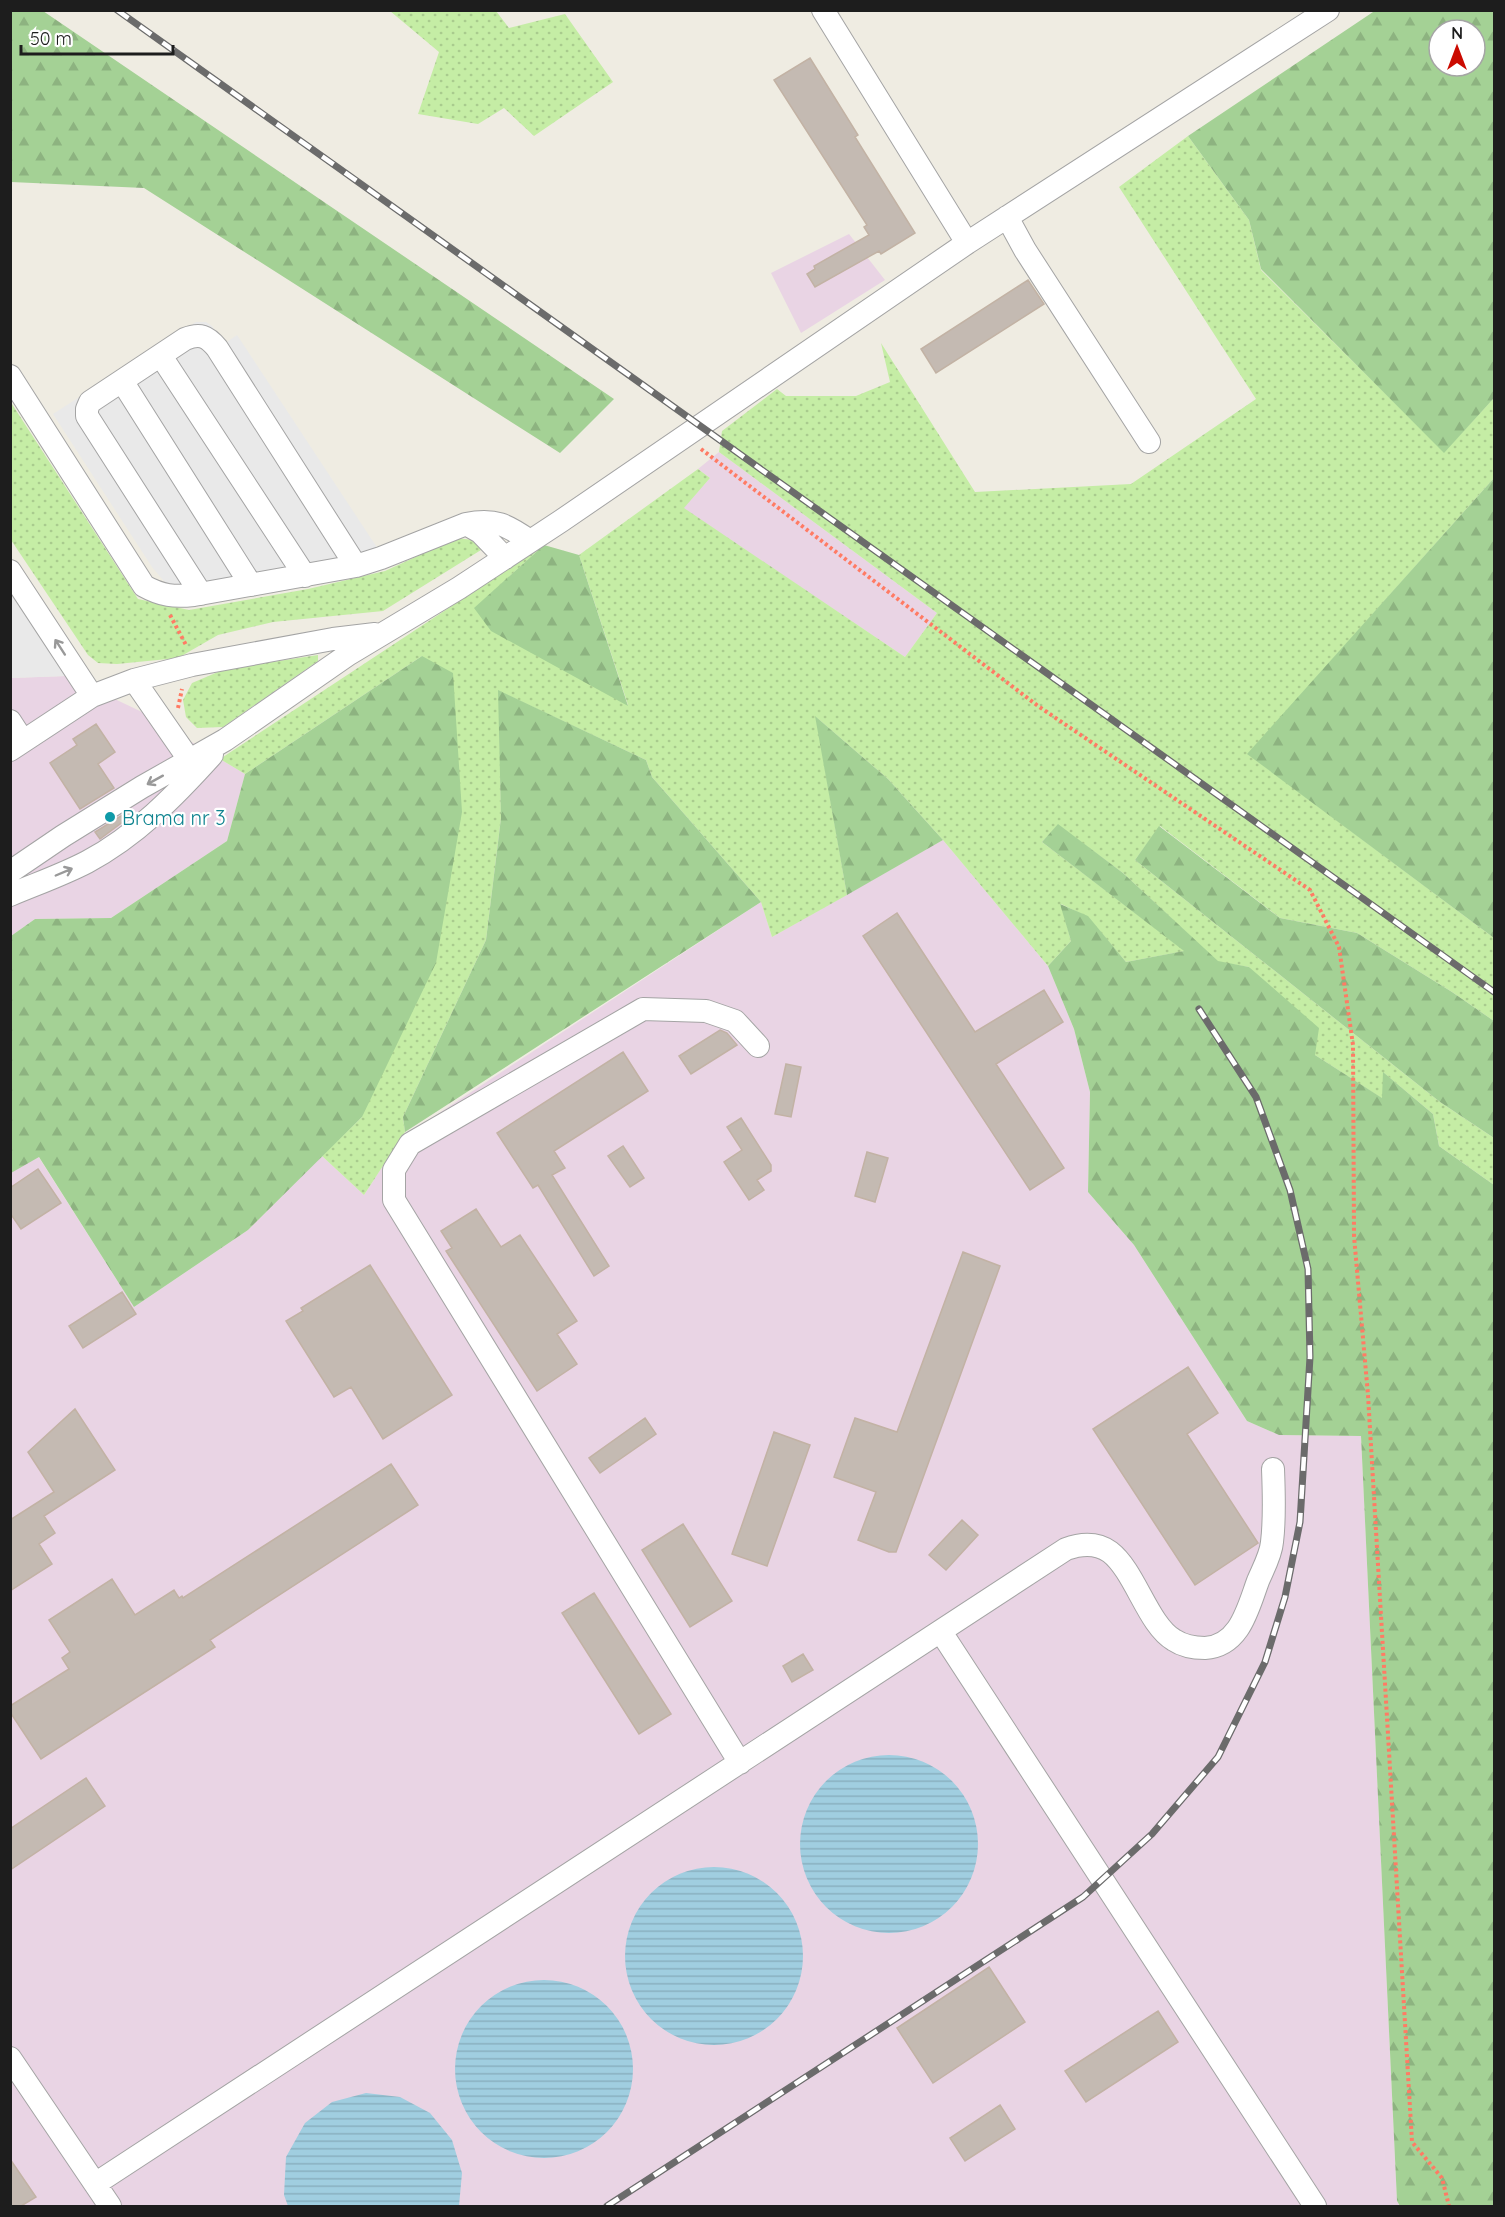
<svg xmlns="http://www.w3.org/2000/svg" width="1505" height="2217" font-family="Quicksand,sans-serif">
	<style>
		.industrial { fill: #e9d4e4 }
		.grass { fill: url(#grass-dots) }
		.forest { fill: url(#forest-firs); fill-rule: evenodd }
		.parking { fill: #e9e9e9 }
		.water { fill: url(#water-rules) }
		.building { fill: #c4bab2; stroke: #c2b2a4; stroke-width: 1.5 }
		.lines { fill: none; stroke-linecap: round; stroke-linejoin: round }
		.minor-casing { stroke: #a4a4a4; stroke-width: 24 }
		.path { stroke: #ff7b64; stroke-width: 4; stroke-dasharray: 3 3; stroke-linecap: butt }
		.minor { stroke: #fff; stroke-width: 22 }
		.rail-casing { stroke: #6b6b6b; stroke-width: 7 }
		.rail { stroke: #fff; stroke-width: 4.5; stroke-dasharray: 14; stroke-linecap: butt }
		.oneway { stroke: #999 }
		.culture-dot { fill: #0f9aa8; stroke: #fff; stroke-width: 2 }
		.labels { text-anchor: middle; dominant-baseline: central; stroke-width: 4.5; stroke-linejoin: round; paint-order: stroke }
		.culture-label { font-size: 20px; fill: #0d838f; stroke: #fff; text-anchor: start }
	</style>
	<defs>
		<pattern id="grass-dots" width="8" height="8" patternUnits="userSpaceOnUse" patternTransform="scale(1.5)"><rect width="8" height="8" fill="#c5eda5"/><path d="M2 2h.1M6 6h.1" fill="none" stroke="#a9cb8e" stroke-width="1.8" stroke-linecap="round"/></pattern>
		<pattern id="forest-firs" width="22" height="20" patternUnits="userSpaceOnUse" patternTransform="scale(1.5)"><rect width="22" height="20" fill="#a4d195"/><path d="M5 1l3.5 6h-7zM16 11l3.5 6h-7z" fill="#8db380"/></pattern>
		<pattern id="water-rules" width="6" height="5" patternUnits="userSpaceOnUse" patternTransform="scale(1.5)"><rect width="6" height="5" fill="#a0cee0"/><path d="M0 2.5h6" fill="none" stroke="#89b0c0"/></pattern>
	</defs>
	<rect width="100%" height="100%" fill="#efece2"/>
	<path class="industrial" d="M849,234L885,280L801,333L771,273Z
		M719,452L937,613L905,657L683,508L710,478L698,469Z
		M66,676L140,711L245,774L227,841L111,918L35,919L11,936L10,678Z
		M943,840L1048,966L1074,1029L1090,1092L1088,1192L1134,1245L1247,1421L1279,1435L1361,1436L1397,2201L1400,2206H11L10,1173L38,1156L134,1307L248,1230L322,1156L364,1195L401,1138L761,902L772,937Z"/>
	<path class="grass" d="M390,11H496L509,28L565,14L613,82L534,136L504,108L478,124L418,114L439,52Z
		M1188,136L1249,220L1261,270L1444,452L1494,398V478L1248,754L1494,938V1021L1452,992L1357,933L1280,918L1160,826L1135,860L1440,1102L1494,1138V1185L1439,1146L1433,1114L1384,1073L1383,1099L1315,1055L1249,967L1218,962L1123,873L1058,825L1042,842L1185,951L1126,962L1088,917L1061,904L1071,941L1048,966L943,840L888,779L816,717L847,895L772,937L761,902L652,777L646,760L499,691L501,818L486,940L403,1117L405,1132L364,1195L322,1156L362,1117L422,656L245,774L220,759L544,545L475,608L628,705L579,555L698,469L710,478L684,508L905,657L937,613L719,452L722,431L777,389L786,396H856L890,382L881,343L975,492L1131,484L1256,399L1119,187Z
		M10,401L138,599L189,610L308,589L385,571L457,538L473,540L481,550L383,611L273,622L218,635L178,658L117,664L98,663L88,655L11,540Z
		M318,655V661L223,727L197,728L186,717L183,700L192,683L225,669Z"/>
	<path class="forest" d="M11,10L43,11L614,399L560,453L144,188L11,182Z
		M1376,10L1494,11V398L1444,453L1261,269L1249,220L1188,136ZM1439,30H1475V66H1439Z
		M1494,478V938L1247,754Z
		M544,545L579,555L628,706L491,631L474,608Z
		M422,656L453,673L462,812L436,963L362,1117L248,1230L134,1307L39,1157L11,1173V936L35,919L111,918L227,841L245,774Z
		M498,690L646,760L652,777L761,902L405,1132L403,1117L486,940L501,818Z
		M815,716L888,779L943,840L847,895Z
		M1058,824L1123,873L1218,961L1249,967L1319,1028L1315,1055L1382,1098L1383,1072L1433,1114L1439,1146L1494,1185V2206H1400L1397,2201L1361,1436L1279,1435L1247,1421L1134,1245L1088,1192L1090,1092L1074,1029L1048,966L1071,941L1060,904L1088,916L1126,962L1184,951L1042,842Z
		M1159,826L1280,918L1357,933L1452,992L1494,1021V1138L1440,1102L1135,860Z"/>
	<path class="parking" d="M196,322H206L212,326L224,344L237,335L378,549L321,563L206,582L168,586L152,567L53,414Z
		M11,591L66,676L11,678Z"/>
	<path class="water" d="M800 1844a89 89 0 1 1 178 0a89 89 0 1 1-178 0Z
		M625 1956a89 89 0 1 1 178 0a89 89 0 1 1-178 0Z
		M455 2069a89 89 0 1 1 178 0a89 89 0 1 1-178 0Z
		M366,2093L400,2097L430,2113L452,2140L462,2173L459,2206H288L284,2195L286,2157L305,2123L332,2102Z"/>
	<path class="building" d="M810,58L858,135L855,137L915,233L881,254L879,251L815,287L807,274L815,269L814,266L869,235L864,227L867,225L774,80Z
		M1028,280L1044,304L936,373L921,349Z
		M96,724L115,752L98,764L114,788L80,809L50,763L77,745L73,739Z
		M129,811L132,815L100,839L95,832Z
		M897,913L975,1032L1044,990L1063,1022L996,1064L1064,1168L1030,1190L863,936Z
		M720,1030L727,1033L737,1045L691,1074L679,1056Z
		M623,1052L648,1091L554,1151L565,1168L552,1175L609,1266L594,1276L538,1185L533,1188L497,1133Z
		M786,1064L801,1067L791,1117L775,1114Z
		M741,1118L771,1165V1171L757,1180L764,1190L749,1200L724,1162L742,1150L727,1127Z
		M623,1146L644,1178L630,1187L608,1156Z
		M867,1152L888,1158L875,1202L855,1196Z
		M38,1169L61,1203L21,1229L10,1213V1188Z
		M476,1209L501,1247L520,1235L577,1321L557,1334L577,1364L537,1391L446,1251L452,1248L441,1231Z
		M963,1252L1000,1266L896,1552H889L858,1540L876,1492L834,1477L855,1418L897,1432Z
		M370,1265L452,1395L383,1439L351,1387L334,1397L286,1321L303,1311L301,1308Z
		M122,1292L136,1314L83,1348L69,1326Z
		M1188,1367L1218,1413L1187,1434L1258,1543L1195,1585L1093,1429Z
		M75,1409L115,1470L44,1516L55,1533L39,1544L52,1564L10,1591V1520L54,1492L28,1452Z
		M645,1418L656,1434L600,1473L589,1458Z
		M774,1432L810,1445L767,1566L732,1554Z
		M391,1464L418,1505L210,1640L215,1647L41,1759L10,1712V1706L69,1669L62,1658L70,1652L49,1620L112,1579L135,1615L174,1590L179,1598L182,1596L183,1598Z
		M962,1520L978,1535L946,1570L929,1555Z
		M683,1524L732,1601L690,1627L642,1550Z
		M594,1593L671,1714L639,1734L562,1613Z
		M803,1654L813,1670L792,1682L783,1666Z
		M86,1778L105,1806L10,1870V1829Z
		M989,1967L1025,2022L933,2083L897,2028Z
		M1158,2011L1178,2042L1086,2102L1065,2071Z
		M1000,2105L1015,2129L965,2161L950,2138Z
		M10,2159L36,2197L21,2206H10Z"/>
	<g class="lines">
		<g class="minor-casing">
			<path id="minor" d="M823,10L967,243
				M1007,217L1025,250L1149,442
				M161,356L305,576
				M10,376L144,586C162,596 174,597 194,595L356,566L381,558L466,524C495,518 507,525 530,541
				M122,381L251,585
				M466,524L480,532L505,558
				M10,571L92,696
				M201,594L87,416V409L90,402L185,339C200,333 207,336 217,348L356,566
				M134,680L197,771
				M10,721L23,741
				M10,750L92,696L134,680L192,665L333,639L375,634
				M10,872L63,836L142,787L225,740L349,654L459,588L561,521L967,243L1328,10
				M10,895C36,884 62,875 87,862C136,836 175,796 212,755
				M941,1632L1315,2206
				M740,1763L394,1200V1170L410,1144L643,1009L706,1011L735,1021L758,1046
				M10,2058L110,2206
				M95,2184L1066,1549C1080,1544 1096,1542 1110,1552C1135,1571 1148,1625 1174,1640C1183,1646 1194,1648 1205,1648C1240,1646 1248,1608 1258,1581C1263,1569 1271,1555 1272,1542C1275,1518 1274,1493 1273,1469"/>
		</g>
		<path class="path" d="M701,449L1038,706L1310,890L1339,947L1353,1045L1354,1236L1368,1395L1412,2142L1442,2178L1449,2206
			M170,615L186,645
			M178,708L182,689"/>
		<use href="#minor" class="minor"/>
		<g class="rail-casing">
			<path id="rail" d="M117,10L1494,992
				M607,2206L1083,1897L1152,1834L1218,1757L1265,1662L1285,1597L1300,1522L1310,1357L1308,1269L1290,1190L1256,1097L1199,1009"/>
		</g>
		<use href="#rail" class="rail"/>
	</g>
	<defs><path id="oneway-shaft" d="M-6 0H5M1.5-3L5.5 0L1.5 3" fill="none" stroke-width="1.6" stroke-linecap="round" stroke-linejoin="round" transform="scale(1.5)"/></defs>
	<g class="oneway">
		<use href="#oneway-shaft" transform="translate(60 647) rotate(-123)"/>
		<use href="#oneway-shaft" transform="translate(155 780) rotate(151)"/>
		<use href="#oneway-shaft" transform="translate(64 872) rotate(-23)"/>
	</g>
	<circle class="culture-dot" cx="110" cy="817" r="6"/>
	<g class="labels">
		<g class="culture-label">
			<text x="122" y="817">Brama nr 3</text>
		</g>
	</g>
	<rect width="1505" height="2217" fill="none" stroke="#1d1d1d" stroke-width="24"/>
	<g transform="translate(1457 48)"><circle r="28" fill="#ffffff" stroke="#a5a5a5" stroke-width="1.5"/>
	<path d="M0-4.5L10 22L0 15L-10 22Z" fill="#cb0a00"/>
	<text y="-9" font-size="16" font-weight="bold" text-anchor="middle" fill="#1d1d1d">N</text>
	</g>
	<path d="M21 45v9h152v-9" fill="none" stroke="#1d1d1d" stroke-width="3"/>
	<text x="30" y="45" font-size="18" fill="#1d1d1d" stroke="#ffffff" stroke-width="4.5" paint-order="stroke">50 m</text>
</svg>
